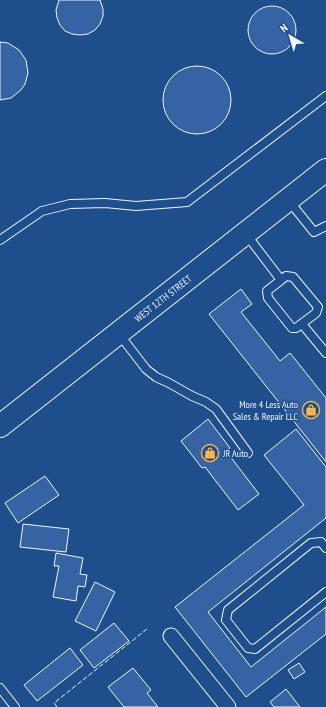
<svg xmlns="http://www.w3.org/2000/svg" width="326" height="707" font-family="'PT Sans Narrow',sans-serif">
	<style>
		.building { fill: #3563a3; stroke: #f2f6ff }
		.lines { fill: none; stroke-linecap: round; stroke-linejoin: round }
		.lane-casing { stroke: #f2f6ff; stroke-width: 10 }
		.street-casing { stroke: #f2f6ff; stroke-width: 17 }
		.primary-casing { stroke: #f2f6ff; stroke-width: 24 }
		.lane { stroke: #1f4e8c; stroke-width: 8 }
		.street { stroke: #1f4e8c; stroke-width: 15 }
		.primary { stroke: #1f4e8c; stroke-width: 22 }
		.fence { stroke: #f2f6ff; stroke-width: 1; stroke-dasharray: 5 2; stroke-linecap: butt }
		.labels { text-anchor: middle; dominant-baseline: central; stroke-width: 3; stroke-linejoin: round; paint-order: stroke }
		.street-label { font-size: 10px; fill: #f2f6ff; stroke: #1f4e8c }
		.poi-label { font-size: 10px; fill: #f2f6ff; stroke: #1f4e8c; text-anchor: end }
	</style>
	<rect width="100%" height="100%" fill="#1f4e8c"/>
	<path class="building" d="M59,0H100L103,9V16L100,24L95,30L88,34L80,35L72,34L65,31L60,25L57,18L56,10Z
		M248 30a24 24 0 1 1 48 0a24 24 0 1 1-48 0Z
		M0,42L8,43L19,50L26,60L28,73L25,84L21,90L11,98L0,100Z
		M163 100a34 34 0 1 1 68 0a34 34 0 1 1-68 0Z
		M241,289L252,304L241,312L280,361L290,353L326,398V462L209,314Z
		M208,419L230,448L226,451L259,494L238,510L205,467L202,468L181,441Z
		M296,429L326,467V518L208,612L251,667L326,607V634L246,697L175,607L304,505L264,455Z
		M45,476L59,495L18,523L5,503Z
		M23,524L69,529L66,552L20,547Z
		M56,553L83,558L80,574L87,575L85,587L78,586L76,601L53,597L59,566H54Z
		M95,582L115,592L96,631L75,621Z
		M114,623L129,641L94,668L80,650Z
		M70,648L83,665L37,701L24,685Z
		M299,663L305,672L294,679L288,670Z
		M133,668L151,690L147,693L158,707H124L108,687Z
		M286,689L300,707H274L270,702Z"/>
	<g class="lines">
		<g class="lane-casing">
			<path id="lane" d="M289,201L314,232L326,226
				M246,234L281,280L286,276L293,277L318,307L316,313L296,328H292L268,298L267,291L281,280
				M0,240L42,211L70,204L105,203L136,206L187,202L326,96
				M302,324L326,353
				M119,334L146,369L156,377L169,383L192,396L206,402L216,409L248,453
				M326,548L321,542L311,543L228,610L226,620L248,648L255,649L326,592
				M0,688L15,707"/>
		</g>
		<g class="street-casing">
			<path id="street" d="M171,636L228,707"/>
		</g>
		<g class="primary-casing">
			<g id="primary">
				<path id="s1" d="M0,426L326,170"/>
			</g>
		</g>
		<use href="#lane" class="lane"/>
		<use href="#street" class="street"/>
		<use href="#primary" class="primary"/>
		<path class="fence" d="M57,707L54,703L147,629"/>
	</g>
	<defs>
		<g id="shop-ring" transform="scale(0.9)"><circle r="9.5" fill="#1f4e8c" stroke="#ffb74d" stroke-width="1.5"/><path d="M-5-2.5h2.3a2.7 3.5 0 0 1 5.4 0H5L5.5 6h-11ZM-1.5-2.5h3a1.5 2.3 0 0 0-3 0Z" fill="#ffb74d"/></g>
	</defs>
	<g fill-rule="evenodd">
		<use href="#shop-ring" x="311" y="410"/>
		<use href="#shop-ring" x="210" y="453"/>
	</g>
	<g class="labels">
		<g class="street-label">
			<text stroke="none"><textPath href="#s1" startOffset="207">WEST 12TH STREET</textPath></text>
		</g>
		<g class="poi-label">
			<text x="298" y="404">More 4 Less Auto<tspan x="298" dy="12">Sales &amp; Repair LLC</tspan></text>
			<text x="223" y="453" text-anchor="start">JR Auto</text>
		</g>
	</g>
	<g transform="translate(290 36) rotate(322)" stroke="#1f4e8c" stroke-width="3" paint-order="stroke">
	<path d="M0-3L7 15L0 10L-7 15Z" fill="#f2f6ff"/>
	<text y="-6" font-size="11" font-weight="bold" text-anchor="middle" fill="#f2f6ff">N</text>
	</g>
</svg>
